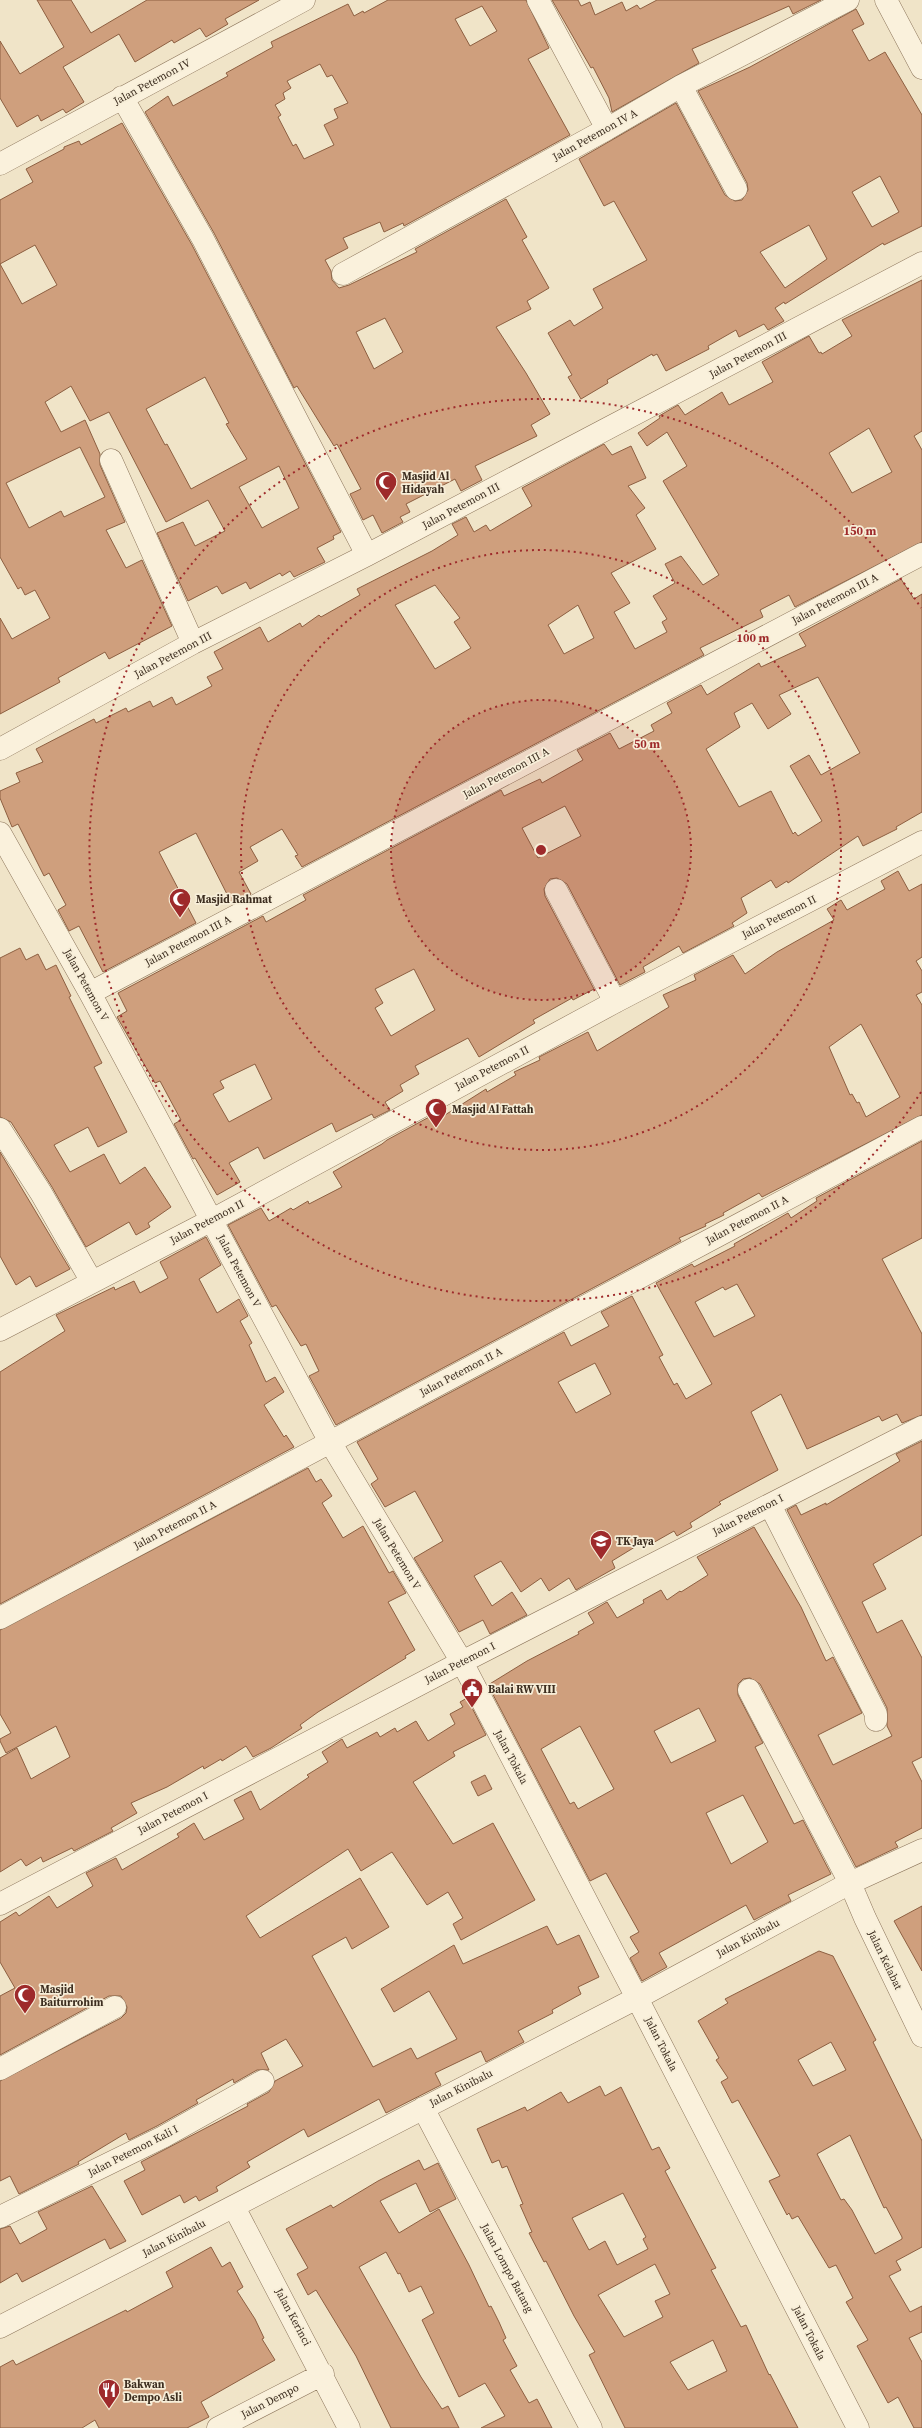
<svg xmlns="http://www.w3.org/2000/svg" width="922" height="2428" font-family="'Source Serif 4',serif">
	<style>
		.building { fill: #cf9f7d; stroke: #8d5f41; fill-rule: evenodd }
		.lines { fill: none; stroke-linecap: round; stroke-linejoin: round }
		.minor-casing { stroke: #8d765c; stroke-width: 23 }
		.minor { stroke: #faf1dc; stroke-width: 22 }
		.ring { fill: none; stroke: #9e2a2b; stroke-width: 2; stroke-dasharray: 2 4 }
		.labels { text-anchor: middle; dominant-baseline: central; stroke-width: 3.5; stroke-linejoin: round; paint-order: stroke }
		.street-label { font-size: 11px; fill: #3d2e20; stroke: #f7eed8 }
		.poi-label { font-size: 11px; font-weight: bold; fill: #3d2e20; stroke: #f7eed8; text-anchor: start }
		.centre { fill: #9e2a2b; stroke: #f7eed8; stroke-width: 2 }
		.ring-label { font-size: 12px; text-anchor: middle; font-weight: bold; fill: #9e2a2b; stroke: #f7eed8; stroke-width: 3.5; stroke-linejoin: round; paint-order: stroke }
	</style>
	<rect width="100%" height="100%" fill="#f0e4c8"/>
	<path class="building" d="M37,0H71L91,33L147,0H259L225,19L228,24L206,37L200,28L174,43L172,40L135,62L119,34L63,67L84,102L66,113L63,109L41,121L38,115L17,127L0,98V41L20,74L64,47Z
		M388,0H526L549,48L528,59L570,135L404,226L403,223L384,232L380,222L343,238L348,248L325,260L331,271L332,280L339,288L349,285L417,252L415,249L506,199L527,237L522,240L549,288L527,301L531,309L496,327L526,373L550,414L531,425L537,436L475,466L482,480L461,491L455,479L406,504L410,512L400,517L403,522L382,533L373,515L363,520L350,494L361,489L337,444L334,446L297,386L294,388L214,233L145,112L168,96L173,106L228,76L226,73L273,47L271,42L348,4L354,16L363,11L364,13ZM482,6L497,31L470,46L455,19ZM320,64L327,77L332,75L348,103L334,109L338,118L324,125L334,145L304,159L296,144L293,146L278,117L281,115L275,105L285,99L283,93L291,88L287,81ZM385,318L403,352L374,369L356,332Z
		M552,0H578L581,6L590,2L595,15L622,2L626,11L637,5L640,9L657,0H821L793,14L789,6L692,49L699,63L612,112L609,98L593,67L591,68Z
		M856,9L864,24L852,30L869,61L885,52L922,115V226L884,245L883,243L785,304L784,302L775,308L784,321L768,330L764,324L739,337L736,330L708,346L709,349L666,371L657,354L653,356L652,354L607,380L608,383L581,399L568,377L572,375L548,333L570,320L574,326L603,308L593,289L647,260L614,201L604,206L579,159L676,103L725,195L735,201L742,200L748,190L747,183L698,91L750,67ZM880,176L899,212L872,227L852,192ZM809,225L827,259L785,288L760,252Z
		M122,123L192,245L341,532L333,536L334,539L317,548L325,562L294,577L290,571L282,576L280,573L250,589L246,582L222,594L217,586L188,601L157,533L183,522L195,546L225,531L208,500L166,522L109,412L90,421L71,386L45,402L61,432L85,420L100,454V465L125,522L106,530L126,568L142,560L172,626L109,659L105,652L58,678L60,682L0,714V618L12,639L50,618L35,590L25,595L21,587L18,589L0,557V200L33,182L26,169L64,149V147L79,141L81,145ZM35,245L57,285L22,304L0,264ZM205,377L229,423L226,424L247,459L191,489L167,444L165,445L146,409ZM80,447L105,497L64,517L61,511L29,528L6,483ZM279,466L299,508L262,528L239,487Z
		M922,280V431L914,436L922,450V542L795,607L789,595L760,610L763,617L700,648L704,655L302,867L295,856L298,855L282,829L250,847L258,861L239,872L251,894L232,904L196,833L159,852L196,923L103,972L79,926L69,931L58,910L66,905L49,873L44,876L18,824L12,827L0,798V791L20,782L16,773L43,762L36,749L94,719L96,723L126,708L128,712L150,701L153,707L172,697L176,705L212,686L207,677L223,669L214,652L260,627L268,642L300,623L302,627L319,615L321,617L360,595L357,589L432,551L458,535L452,524L466,517L474,532L486,525L490,531L532,506L522,488L604,444L612,455L631,446L646,478L628,486L645,508L636,515L656,549L611,573L630,603L614,612L635,649L667,632L662,622L667,619L653,596L675,583L665,564L681,556L703,585L719,575L663,481L687,466L667,432L647,446L638,433L660,418L659,416L678,405L685,415L722,392L729,405L773,382L762,362L809,336L819,353L821,352L822,354L852,336L842,320ZM869,428L892,472L852,493L829,453ZM435,585L460,618L454,622L471,648L435,669L395,605ZM578,605L594,638L564,654L548,625Z
		M901,579L914,599L922,594V812L896,827L897,829L863,846L858,836L788,883L787,881L776,888L771,880L741,898L747,913L732,923L734,926L683,953L679,946L643,967L645,972L620,985L567,884L557,878L550,879L544,889L545,896L594,989L573,1000L572,998L533,1020L535,1023L479,1057L468,1038L430,1058L415,1066L419,1074L400,1085L403,1091L385,1102L390,1110L374,1118L372,1114L336,1132L332,1123L264,1159L258,1147L229,1163L240,1182L217,1195L195,1158L193,1159L174,1124L181,1120L160,1081L155,1083L117,1017L127,1011L118,993L263,916L266,922L306,900L303,895L305,894L501,790L504,796L540,779L542,783L583,760L577,750L610,733L619,749L654,731L651,725L672,713L667,703L701,685L707,695L759,663L761,667L806,646L799,634ZM818,677L860,753L821,775L809,755L790,766L822,821L798,836L795,832L793,834L771,791L739,807L706,749L740,727L734,713L752,703L768,729L791,714L779,695ZM565,806L581,836L538,858L522,828ZM414,969L435,1010L391,1036L375,1008L383,1003L375,989ZM255,1064L272,1099L229,1122L213,1094L224,1088L220,1081Z
		M898,871L909,891L922,884V957L916,961L922,971V992L916,995L922,1005V1115L762,1197L759,1193L723,1213L724,1215L705,1224L706,1226L679,1238L681,1241L336,1425L309,1376L319,1371L306,1344L301,1346L276,1305L272,1307L228,1225L261,1208L269,1221L291,1208L293,1210L308,1201L309,1204L342,1187L333,1172L382,1144L387,1140L442,1110L445,1115L486,1089L487,1092L516,1075L514,1072L540,1060L539,1057L588,1032L597,1051L669,1007L663,995L696,980L694,975L733,955L745,974L777,952L834,920L827,909L841,900L847,910L885,889L881,881ZM861,1024L900,1097L866,1117L859,1102L857,1103L852,1094L850,1095L829,1047Z
		M20,948L26,960L38,954L46,970L56,965L71,996L69,997L102,1063L94,1067L127,1132L98,1147L88,1127L54,1145L70,1172L104,1154L120,1184L145,1167L171,1207L148,1223L150,1227L136,1235L129,1222L86,1247L52,1187L11,1122L0,1117V958Z
		M922,1141V1238L882,1259L922,1334V1415L902,1423L897,1414L882,1421L879,1416L807,1449L781,1394L751,1412L778,1470L719,1502L721,1504L690,1523L692,1527L677,1536L674,1531L651,1544L648,1539L612,1561L615,1568L576,1590L569,1578L549,1591L541,1578L521,1592L501,1561L474,1576L492,1606L512,1592L527,1615L490,1634L483,1620L459,1632L414,1558L443,1541L415,1491L385,1507L371,1484L378,1479L357,1442L564,1332L571,1346L609,1326L601,1312L632,1296L663,1355L659,1357L674,1385L677,1383L686,1399L712,1384L656,1283L692,1264L694,1267L735,1246L734,1244L788,1213L791,1218L817,1201L816,1198ZM737,1284L755,1316L714,1337L695,1302L723,1287L725,1290ZM595,1363L611,1394L576,1413L558,1382Z
		M0,1152L70,1269L36,1287L30,1276L16,1285L0,1256Z
		M206,1237L221,1265L199,1279L217,1313L239,1299L248,1316L240,1321L252,1343L249,1345L266,1382L275,1377L284,1392L264,1405L284,1437L286,1435L294,1447L0,1604V1372L65,1331L56,1315L114,1287L115,1290L134,1281L140,1293L168,1278L160,1262Z
		M922,1441V1535L873,1564L886,1589L862,1602L877,1633L902,1620L922,1658V1757L912,1762L922,1782V1828L895,1842L898,1847L856,1867L760,1684L750,1678L743,1679L738,1684V1695L763,1743L755,1747L794,1824L803,1820L831,1874L788,1895L791,1901L754,1920L746,1905L659,1953L667,1967L642,1981L630,1958L639,1952L630,1937L639,1932L606,1873L590,1881L488,1685L527,1661L579,1634L578,1632L594,1623L588,1613L607,1602L617,1618L644,1603L643,1600L661,1590L667,1600L680,1591L681,1592L708,1575L697,1557L754,1527L801,1607L826,1661L833,1657L862,1713L818,1735L833,1765L892,1736L887,1726V1708L787,1510L796,1505L801,1515L826,1503V1505L900,1461L896,1454ZM699,1708L716,1741L671,1763L654,1731ZM580,1726L614,1789L578,1809L574,1802L570,1804L541,1749ZM743,1795L768,1842L731,1864L706,1813Z
		M308,1468L316,1482L321,1479L332,1496L322,1503L343,1538L363,1526L389,1573L393,1571L406,1593L388,1602L415,1650L405,1656L406,1658L318,1712L300,1725L302,1728L271,1748L253,1757L246,1746L222,1761L221,1759L204,1769L203,1766L167,1787L131,1803L137,1813L111,1828L113,1831L74,1851L72,1848L43,1862L41,1857L26,1866L21,1859L0,1872V1758L17,1748L31,1779L70,1757L56,1726L6,1753L0,1741V1739L11,1733L0,1714V1630Z
		M467,1698L486,1735L453,1752L455,1756L413,1782L453,1844L493,1823L535,1900L461,1940L453,1924L463,1918L448,1892L427,1905L392,1852L361,1871L348,1849L246,1916L260,1938L360,1878L389,1927L352,1949L346,1937L312,1956L373,2067L411,2048L417,2059L457,2039L429,1991L394,2012L381,1989L454,1945L463,1964L547,1926L557,1945L579,1935L599,1977L578,1987L581,1994L552,2010L553,2013L518,2031L524,2042L486,2062L481,2051L435,2073L441,2085L386,2113L379,2099L308,2137L304,2129L247,2162L250,2167L216,2187L218,2191L199,2201L196,2196L184,2203L180,2195L142,2215L124,2181L145,2170L141,2162L248,2106L247,2104L269,2092L275,2081L303,2066L286,2039L261,2053L269,2070H257L234,2083L233,2079L196,2100L198,2103L157,2126L129,2140L126,2133L78,2162L79,2164L19,2194L10,2176L0,2181V2081L121,2018L126,2013L127,2007L121,1996H109L0,2055V1996L15,1988L0,1962V1922L16,1912L19,1916L49,1896L57,1908L93,1886L86,1873L116,1858L122,1870L179,1837L177,1834L194,1823L204,1840L244,1819L234,1800L251,1791L260,1810L309,1777L307,1775L328,1762L322,1752L342,1739L347,1748L377,1732L380,1737L395,1728L397,1732L416,1721L428,1741L455,1724L450,1714L463,1707L460,1702Z
		M485,1775L492,1789L478,1796L471,1782Z
		M922,1906V1971L894,1921Z
		M819,1951L833,1956L876,2040L873,2042L922,2141V2247L896,2261L901,2270L889,2276L910,2312L922,2306V2332L909,2338L922,2362V2428H914L898,2397L888,2403L857,2346L868,2340L846,2302L853,2298L836,2265L829,2268L798,2216L792,2219L789,2213L787,2215L769,2181L780,2176L738,2100L732,2103L721,2082L728,2078L716,2060L719,2058L698,2021L728,2003L725,1999ZM831,2042L846,2070L813,2086L798,2060ZM850,2135L884,2208L886,2207L902,2237V2239L875,2254L852,2210L844,2199L841,2200L817,2154Z
		M600,2086L605,2096L621,2087L652,2150L659,2147L670,2168L665,2171L716,2268L711,2270L741,2327L746,2325L769,2375L770,2374L798,2428H625L589,2355L595,2352L574,2316L546,2261L544,2262L529,2233L532,2232L520,2205L523,2204L507,2166L502,2168L499,2160L492,2163L477,2129L525,2107L527,2111L561,2092L568,2103ZM623,2193L646,2237L643,2239L648,2249L617,2265L605,2241L589,2250L572,2218ZM655,2264L670,2294L655,2301L663,2317L624,2337L598,2295ZM713,2340L727,2371L688,2390L670,2362Z
		M419,2160L424,2170L438,2163L456,2199L430,2212L416,2183L380,2201L399,2233L439,2209L469,2265L489,2307L491,2306L499,2322L506,2338L503,2340L517,2366L510,2370L529,2403L537,2399L552,2428H481L505,2416L485,2383L459,2397L422,2320L434,2313L421,2286L409,2292L400,2273L398,2274L386,2252L359,2267L421,2377L442,2409L448,2406L459,2428H391L356,2356L316,2290L308,2295L297,2274L308,2268L286,2229L331,2205L333,2208L378,2181Z
		M92,2186L126,2241L110,2249L105,2239L22,2282L17,2273L0,2283V2229L10,2226L20,2244L47,2229L38,2212Z
		M211,2247L222,2267L230,2262L243,2287L237,2291L255,2319L264,2338L262,2339L275,2360L201,2402L209,2417L187,2428H99L95,2420L82,2428H0V2367L13,2360L16,2365L126,2310L127,2312L173,2287L166,2272Z"/>
	<g class="lines">
		<g class="minor-casing">
			<path id="minor" d="M538,0L607,129
				M886,0L922,68
				M681,86L736,189
				M122,97L203,239L367,555
				M0,164L304,0
				M343,274L607,129L681,86L848,0
				M111,460L193,643
				M0,749L193,643L367,555L922,263
				M0,833L90,993L330,1442L462,1662L637,1998L858,2428
				M556,890L615,1002
				M90,993L922,554
				M0,1129L41,1193L92,1282
				M0,1330L212,1220L615,1002L922,842
				M770,1505L876,1714V1720
				M0,1618L922,1127
				M749,1690L850,1883L865,1918L922,2036
				M0,1904L462,1662L922,1427
				M0,2069L115,2007
				M423,2108L591,2428
				M234,2207L349,2428
				M0,2217L163,2137L263,2081
				M0,2327L637,1998L850,1883L922,1850
				M218,2428L323,2374"/>
		</g>
		<use href="#minor" class="minor"/>
	</g>
	<circle cx="541" cy="850" r="150" fill="#9e2a2b" fill-opacity=".12"/>
	<g class="ring">
		<circle cx="541" cy="850" r="150"/>
		<circle cx="541" cy="850" r="300"/>
		<path d="M921 1092A451 451 0 1 1 921 608"/>
	</g>
	<defs>
		<g id="mosque-pin" transform="scale(1.15)"><path d="M0 17L-7.5 6A9.5 9.5 0 1 1 7.5 6Z" fill="#9e2a2b" stroke="#f7eed8"/><path d="M3.5-4.9A6 6 0 1 0 3.5 4.9A5 5 0 1 1 3.5-4.9Z" fill="#fff"/></g>
		<g id="school-pin" transform="scale(1.15)"><path d="M0 17L-7.5 6A9.5 9.5 0 1 1 7.5 6Z" fill="#9e2a2b" stroke="#f7eed8"/><path d="M0-5L7-2L0 1L-7-2ZM-4 1L0 2.5L4 1V4Q0 6-4 4Z" fill="#fff"/></g>
		<g id="civic-pin" transform="scale(1.15)"><path d="M0 17L-7.5 6A9.5 9.5 0 1 1 7.5 6Z" fill="#9e2a2b" stroke="#f7eed8"/><path d="M-.6-6.5H3V-4.5H.6V-3L4-1V1h2V6H-6V1h2V-1L-.6-3ZM-1.2 2.5V6h2.4V2.5Z" fill="#fff"/></g>
		<g id="restaurant-pin" transform="scale(1.15)"><path d="M0 17L-7.5 6A9.5 9.5 0 1 1 7.5 6Z" fill="#9e2a2b" stroke="#f7eed8"/><path d="M-5-6h1v4h1v-4h1v4h1v-4h1v5L-1.5 .5V6h-2V.5L-5-1ZM5-6V6H3V1.5H1.5Q1.5-4 5-6Z" fill="#fff"/></g>
	</defs>
	<g fill-rule="evenodd">
		<use href="#mosque-pin" x="386" y="482"/>
		<use href="#mosque-pin" x="180" y="899"/>
		<use href="#mosque-pin" x="436" y="1109"/>
		<use href="#school-pin" x="601" y="1541"/>
		<use href="#civic-pin" x="472" y="1689"/>
		<use href="#mosque-pin" x="25" y="1995"/>
		<use href="#restaurant-pin" x="109" y="2390"/>
	</g>
	<g class="labels">
		<g class="street-label">
			<text transform="translate(152 82) rotate(-28)">Jalan Petemon IV</text>
			<text transform="translate(595 135) rotate(-29)">Jalan Petemon IV A</text>
			<text transform="translate(748 355) rotate(-28)">Jalan Petemon III</text>
			<text transform="translate(461 506) rotate(-28)">Jalan Petemon III</text>
			<text transform="translate(835 599) rotate(-28)">Jalan Petemon III A</text>
			<text transform="translate(173 655) rotate(-28)">Jalan Petemon III</text>
			<text transform="translate(506 773) rotate(-28)">Jalan Petemon III A</text>
			<text transform="translate(779 917) rotate(-27)">Jalan Petemon II</text>
			<text transform="translate(188 941) rotate(-28)">Jalan Petemon III A</text>
			<text transform="translate(86 985) rotate(61)">Jalan Petemon V</text>
			<text transform="translate(492 1068) rotate(-28)">Jalan Petemon II</text>
			<text transform="translate(747 1220) rotate(-28)">Jalan Petemon II A</text>
			<text transform="translate(207 1222) rotate(-28)">Jalan Petemon II</text>
			<text transform="translate(239 1271) rotate(62)">Jalan Petemon V</text>
			<text transform="translate(461 1372) rotate(-28)">Jalan Petemon II A</text>
			<text transform="translate(748 1515) rotate(-27)">Jalan Petemon I</text>
			<text transform="translate(175 1525) rotate(-28)">Jalan Petemon II A</text>
			<text transform="translate(397 1554) rotate(59)">Jalan Petemon V</text>
			<text transform="translate(460 1663) rotate(-27)">Jalan Petemon I</text>
			<text transform="translate(511 1757) rotate(62)">Jalan Tokala</text>
			<text transform="translate(173 1813) rotate(-28)">Jalan Petemon I</text>
			<text transform="translate(748 1938) rotate(-28)">Jalan Kinibalu</text>
			<text transform="translate(885 1960) rotate(64)">Jalan Kelabat</text>
			<text transform="translate(661 2044) rotate(63)">Jalan Tokala</text>
			<text transform="translate(461 2088) rotate(-27)">Jalan Kinibalu</text>
			<text transform="translate(133 2151) rotate(-27)">Jalan Petemon Kali I</text>
			<text transform="translate(174 2238) rotate(-27)">Jalan Kinibalu</text>
			<text transform="translate(507 2268) rotate(62)">Jalan Lompo Batang</text>
			<text transform="translate(293 2317) rotate(62)">Jalan Kerinci</text>
			<text transform="translate(809 2333) rotate(63)">Jalan Tokala</text>
			<text transform="translate(270 2401) rotate(-27)">Jalan Dempo</text>
		</g>
		<g class="poi-label">
			<text x="402" y="476">Masjid Al<tspan x="402" dy="13">Hidayah</tspan></text>
			<text x="196" y="899">Masjid Rahmat</text>
			<text x="452" y="1109">Masjid Al Fattah</text>
			<text x="616" y="1541">TK Jaya</text>
			<text x="488" y="1689">Balai RW VIII</text>
			<text x="40" y="1989">Masjid<tspan x="40" dy="13">Baiturrohim</tspan></text>
			<text x="124" y="2384">Bakwan<tspan x="124" dy="13">Dempo Asli</tspan></text>
		</g>
	</g>
	<circle cx="541" cy="850" r="6" class="centre"/>
	<g class="ring-label">
		<text x="860" y="535">150 m</text>
		<text x="753" y="642">100 m</text>
		<text x="647" y="748">50 m</text>
	</g>
</svg>
